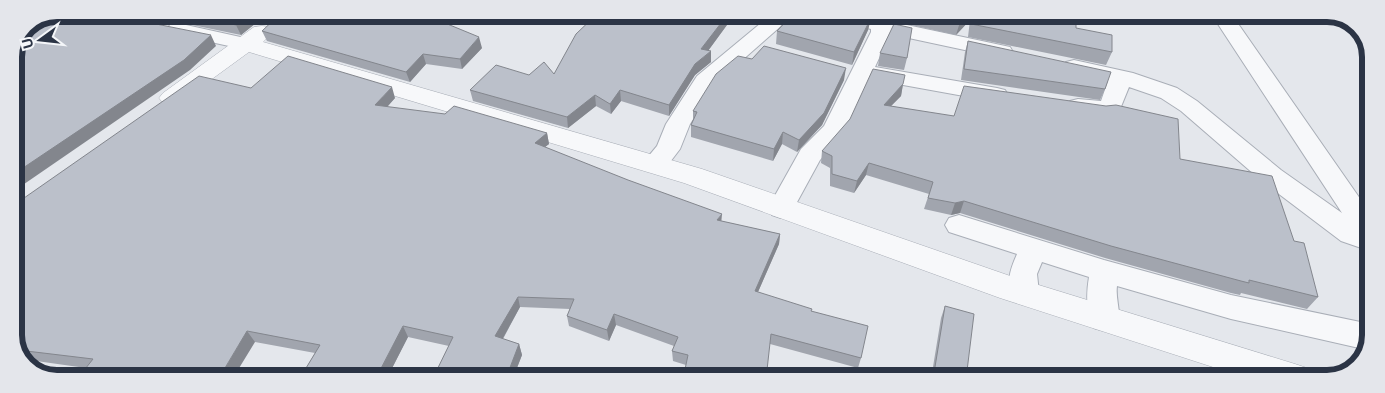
<svg xmlns="http://www.w3.org/2000/svg" width="1385" height="393" font-family="'Noto Sans',sans-serif">
	<style>
		.lines { fill: none; stroke-linecap: round; stroke-linejoin: round }
		.minor-casing { stroke: #a9aeb7; stroke-width: 2 }
		.tertiary-casing { stroke: #a9aeb7; stroke-width: 1 }
		.minor { fill: #f7f8fa; fill-rule: evenodd }
		.tertiary { fill: #f7f8fa; fill-rule: evenodd }
		.wall { fill: #a1a5ae }
		.shaded-wall { fill: #83868d }
		.building { fill: #bbc0ca; stroke: #83868d }
		.rim { fill: none; stroke: #2b3445; stroke-width: 6 }
	</style>
	<rect width="100%" height="100%" fill="#e4e7ec"/>
	<g class="lines">
		<g class="minor-casing">
			<path id="minor" d="M826,15H860L1010,47L1013,52L1010,57L1002,58L890,34L875,67L997,88L1005,90L1008,95L1005,100L997,102L870,79L846,130L820,160L790,215L781,218L772,215L768,208L801,149L824,126L871,32V29L829,19Z
				M1212,15H1232L1370,213V251L1341,241L1263,182L1181,111L1161,98L1129,87L1118,114C1103,118 1085,115 1070,111L1066,106L1070,101L1078,99L1101,101L1108,81L1066,72L1063,67L1066,62L1074,60L1133,73L1177,88L1197,101L1281,170L1342,213Z
				M774,16L781,18L784,22L781,26L714,85L690,124L680,149L664,170L655,173L646,170L642,164L657,146L666,124L697,76L767,18Z
				M177,23L254,40L258,44L254,48L247,50L170,33L167,29L170,25Z
				M959,215L1104,260L1231,295L1370,324V347L1368,350L1231,319L1117,286C1115,301 1123,314 1116,328L1105,331L1094,328C1086,312 1086,295 1089,277L1042,262L1037,274L1039,293L1034,301L1024,305L1014,301C1005,284 1010,270 1017,254L949,232L945,225L949,218Z"/>
		</g>
		<g class="tertiary-casing">
			<path id="tertiary" d="M262,26L270,27L273,32L263,42L702,169L1016,278L1295,364L1307,368L1312,379H1250L1000,298L684,183L249,52L179,103L171,105L163,103L159,98L163,93L254,27Z"/>
		</g>
		<use href="#minor" class="minor"/>
		<use href="#tertiary" class="tertiary"/>
	</g>
	<path class="wall" d="M139,14H267L241,35Z
		M538,14H588L555,16Z
		M597,14H735L708,51H711V62L695,75L669,116L621,101L611,114L596,106L568,128L473,101L470,90L529,75L554,74Z
		M789,15H858L871,18L868,30L852,65L776,44L777,31L788,19Z
		M867,15H1076V28L1112,52L1106,65L968,37L970,20L956,35Z
		M262,31L482,48L462,69L426,64L410,82L267,41Z
		M968,41L1105,89L1100,100L961,80L965,52Z
		M880,53L907,58L904,70L878,66Z
		M844,80L822,125L797,152L782,144L773,161L691,137V125L693,120V111Z
		M903,84L901,96L891,106L1180,159L1294,241L1318,297L1307,309L1241,293L1240,295L1231,293L1105,258L960,213L951,215L924,209L929,194L866,175L854,193L830,186V168L821,163L822,151Z
		M251,88L395,98L387,107L547,133L549,144L545,147L721,221L780,234L779,244L758,292L811,311L861,358L858,368L770,344L686,365L673,361L672,351L674,346L616,325L609,341L569,326L567,316L570,309L520,307L503,339L519,344L522,355L513,378H433L449,346L408,337L387,378H300L315,353L255,342L86,368L22,359L14,341Z
		M945,306L966,379H931L941,318Z"/>
	<path class="shaded-wall" d="M250,14H267L241,35L236,25Z
		M728,14H735L702,59L711,51V62L695,75L669,116V105L701,49Z
		M967,15H972L970,20L956,35L960,22Z
		M871,18L868,30L852,65L854,52Z
		M211,35L216,46L190,70L14,191V174Z
		M479,37L482,48L462,69L460,59Z
		M423,54L426,64L410,82L406,72Z
		M846,68L844,80L822,125L797,152L799,140Z
		M903,84L901,96L881,116L884,105Z
		M392,87L395,98L379,116L375,105Z
		M620,90L621,101L611,114L610,104Z
		M595,95L596,106L568,128L567,117Z
		M783,132L782,144L773,161L774,149Z
		M547,133L549,144L537,153L535,143Z
		M869,163L866,175L854,193L857,181Z
		M964,201L960,213L951,215L955,203Z
		M722,214L721,225L717,220Z
		M780,234L779,244L754,301L755,291Z
		M518,297L520,307L498,347L495,336Z
		M614,314L616,325L609,341L607,330Z
		M403,326L408,337L387,378H376Z
		M247,331L255,342L233,378H219Z
		M519,344L522,355L513,378H506Z"/>
	<path class="building" d="M57,14H106L211,35L184,60L14,174V57L27,26Z
		M184,14H250L236,25Z
		M280,14H423L479,37L460,59L423,54L406,72L262,31Z
		M597,14H728L701,49L711,51L695,64L669,105L620,90L610,104L595,95L567,117L470,90L496,65L529,75L544,62L554,74L576,34Z
		M792,15H858L871,18L854,52L777,31Z
		M926,15H967L960,22Z
		M973,15H1076V28L1112,35V52L971,24Z
		M894,24L912,28L907,58L880,53Z
		M968,41L1111,72L1105,89L964,69Z
		M764,46L846,68L824,113L799,140L783,132L774,149L691,125L697,112L693,111L716,74L738,56L752,59Z
		M288,56L392,87L375,105L445,114L454,106L547,133L535,143L628,180L722,214L717,220L780,234L755,291L812,309L811,311L868,326L861,358L771,334L766,379H683L688,355L672,351L678,337L614,314L607,330L567,316L574,299L518,297L495,336L519,344L506,378H433L453,337L403,326L376,378H300L320,345L247,331L219,378H78L93,359L18,350L14,341V205L199,76L251,88Z
		M873,69L905,75L903,84L884,105L954,116L964,86L1106,106L1116,105L1178,119L1180,159L1272,176L1294,241L1304,243L1318,297L1249,280V283L1241,281L1111,246L964,201L955,203L928,198L933,182L869,163L857,181L832,174V156L822,151L850,119Z
		M945,306L974,314L966,379H933Z
		M878,370L904,379H875Z"/>
	<path d="M0 0H1385V393H0ZM57 22H1327A35 35 0 0 1 1362 57V335A35 35 0 0 1 1327 370H57A35 35 0 0 1 22 335V57A35 35 0 0 1 57 22Z" fill="#e4e6eb" fill-rule="evenodd"/>
	<path class="rim" d="M57 22H1327A35 35 0 0 1 1362 57V335A35 35 0 0 1 1327 370H57A35 35 0 0 1 22 335V57A35 35 0 0 1 57 22Z"/>
	<g transform="translate(40 40) rotate(255)" stroke="#f4f6f9" stroke-width="4" paint-order="stroke">
	<path d="M0-4L9 19L0 12L-9 19Z" fill="#2b3445"/>
	<text y="-8" font-size="14" font-weight="bold" text-anchor="middle" fill="#2b3445">U</text>
	</g>
</svg>
